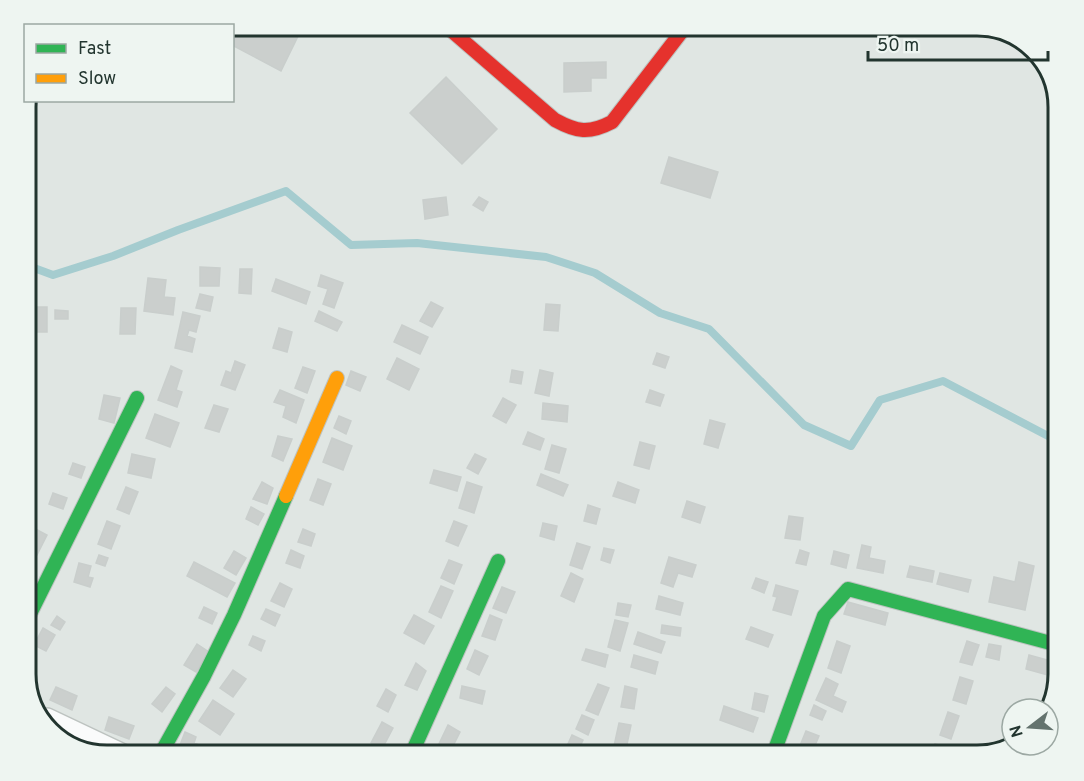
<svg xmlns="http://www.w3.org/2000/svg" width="1084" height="781" font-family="Overpass,sans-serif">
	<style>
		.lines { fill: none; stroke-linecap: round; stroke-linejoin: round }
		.stream { stroke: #a5cccf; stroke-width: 8 }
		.building { fill: #cbcfcd; stroke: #c9cecc; stroke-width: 1.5 }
		.street-casing { stroke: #bdc3c0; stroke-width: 24 }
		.fast-casing { stroke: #bdc3c0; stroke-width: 16 }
		.slow-casing { stroke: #bdc3c0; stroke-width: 16 }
		.jam-casing { stroke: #bdc3c0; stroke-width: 16 }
		.street { stroke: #fafbfb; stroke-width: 21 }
		.fast { stroke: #30b455; stroke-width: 14 }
		.slow { stroke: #ff9f0a; stroke-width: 14 }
		.jam { stroke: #e5322d; stroke-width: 14 }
		.rim { fill: none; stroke: #22352f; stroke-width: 3 }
	</style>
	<rect width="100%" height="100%" fill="#e0e6e3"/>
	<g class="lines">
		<path class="stream" d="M26,265L53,275L113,256L178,230L286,191L351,245L417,243L546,257L595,273L660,313L709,329L804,425L851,446L880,400L943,381L1050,437L1058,443"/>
	</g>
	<path class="building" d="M232,26H303L281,71L232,45Z
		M606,62V78H591V91L564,92V63Z
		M446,77L497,129L462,164L410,113Z
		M669,157L718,172L710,198L661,183Z
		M446,197L448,215L425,219L423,200Z
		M479,197L488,202L483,211L473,205Z
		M200,267L220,268L219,286H200Z
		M240,269H252L251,294L239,293Z
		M321,275L343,283L334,308L323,304L328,289L318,286Z
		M148,278L166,280L164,297L175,298L173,315L144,311Z
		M276,279L310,292L306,304L272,291Z
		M200,294L213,297L210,311L196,308Z
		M431,302L443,308L432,327L420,321Z
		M546,304L560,305L558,331L544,330Z
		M31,307H47V332H31Z
		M121,308H136L135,334H120Z
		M55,310L68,311V319H55Z
		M319,311L342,322L337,331L315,321Z
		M183,312L200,316L196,332L189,330L187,336L195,339L192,352L175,348Z
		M402,325L428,337L420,354L394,342Z
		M279,328L292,332L287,352L273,348Z
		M657,353L669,357L665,368L653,364Z
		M397,358L419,369L409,390L387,379Z
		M235,361L245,365L235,390L221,385L226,371L231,373Z
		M171,366L182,371L176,390L182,392L177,407L158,400Z
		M303,367L315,371L307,393L295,388Z
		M512,370L523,372L521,384L510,382Z
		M540,370L553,373L549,396L535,393Z
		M351,371L366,377L360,391L346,385Z
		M280,390L304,400L296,423L283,417L286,406L274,402Z
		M650,390L664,395L660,406L646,402Z
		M104,395L120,398L114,423L99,419Z
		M503,398L516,405L506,423L493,416Z
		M543,403L568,406L567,422L542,419Z
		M214,405L228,409L219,432L205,428Z
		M155,414L179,423L170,447L146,438Z
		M339,416L351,421L346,434L334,428Z
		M710,420L725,424L718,448L704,444Z
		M528,432L544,439L540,450L523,444Z
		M278,436L292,439L283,461L272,456Z
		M332,438L352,446L343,470L323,462Z
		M640,442L655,446L649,469L634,465Z
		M552,445L566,449L559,473L545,469Z
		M132,454L155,459L151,478L128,473Z
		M475,454L486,459L478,474L467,468Z
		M73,463L85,467L81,478L69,474Z
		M434,470L461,477L457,491L430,483Z
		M541,474L568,485L563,496L537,485Z
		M318,479L331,484L323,505L310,500Z
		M262,482L273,488L267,504L253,499Z
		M467,482L482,487L474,513L459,508Z
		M618,482L639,490L635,503L613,496Z
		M126,487L138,492L129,514L117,509Z
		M53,493L67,498L63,509L49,504Z
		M687,501L705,507L700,523L682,517Z
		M588,505L600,509L596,524L584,521Z
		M251,507L264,514L258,525L246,519Z
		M789,516L803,518L800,540L785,538Z
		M107,521L120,526L111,549L98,544Z
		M454,521L467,526L458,546L446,541Z
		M543,523L557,526L554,540L540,536Z
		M26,524L47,535L37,555L26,549Z
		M303,529L315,534L311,546L298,542Z
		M577,543L590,547L582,569L570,565Z
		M862,545L871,547L869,558L885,561L883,573L857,568Z
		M604,548L614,550L610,563L601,560Z
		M291,550L304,556L300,568L286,563Z
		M800,550L809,553L806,565L796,563Z
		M234,551L246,558L236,575L224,568Z
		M834,551L849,555L846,568L831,564Z
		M99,555L108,558L105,566L96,563Z
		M669,557L696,565L692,577L678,573L673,587L661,583Z
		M449,560L462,565L454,584L441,578Z
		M194,562L235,583L227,597L187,576Z
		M1019,562L1034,566L1025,610L989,602L994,577L1015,582Z
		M79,563L91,566L88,577L93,578L90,587L74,582Z
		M910,566L934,571L932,582L907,577Z
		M571,573L583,579L574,602L561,596Z
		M940,573L971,580L968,592L937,584Z
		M756,578L768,582L764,593L752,588Z
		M280,583L292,589L284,607L271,601Z
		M776,585L798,591L791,615L773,610L777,597L773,596Z
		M441,586L453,591L441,618L429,612Z
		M502,587L515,592L506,613L493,608Z
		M659,596L683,603L680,615L656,609Z
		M848,602L888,613L885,625L844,614Z
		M618,603L631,605L628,617L616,615Z
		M204,607L217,613L212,624L199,618Z
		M266,609L280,615L275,626L261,619Z
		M414,615L434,626L424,644L404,633Z
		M490,615L502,620L495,640L482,636Z
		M57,616L65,622L60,630L51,625Z
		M615,620L628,623L620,651L608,647Z
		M662,625L681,628L680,636L661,633Z
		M751,627L773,635L768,647L746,639Z
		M43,628L55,635L46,651L34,645Z
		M638,632L665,642L661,653L634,644Z
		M253,636L265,641L261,651L249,645Z
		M837,641L850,646L841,673L828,668Z
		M967,641L979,645L972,665L960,662Z
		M197,644L209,652L196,672L184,665Z
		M989,644L1001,646L999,660L986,657Z
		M586,649L608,655L605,667L582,660Z
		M475,650L488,656L479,675L467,669Z
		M634,655L658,662L655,674L631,667Z
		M1029,655L1051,661L1048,675L1026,669Z
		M416,663L426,671L417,690L405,685Z
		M233,670L246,679L233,697L220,688Z
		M960,677L973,681L966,704L953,700Z
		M826,678L838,684L833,696L846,702L842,712L816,700Z
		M598,684L609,688L598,715L586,710Z
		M462,686L485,691L482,704L460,698Z
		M625,686L637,689L634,709L621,707Z
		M56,687L77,696L72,710L50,700Z
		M166,687L175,694L162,712L152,704Z
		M386,689L396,695L388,712L377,706Z
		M755,693L768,696L764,712L752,709Z
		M213,700L234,714L220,735L199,721Z
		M814,705L826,711L822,720L810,715Z
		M724,706L758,718L753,732L720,720Z
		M948,712L959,716L951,739L940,735Z
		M582,715L594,720L588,735L576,729Z
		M109,717L134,726L129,739L105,730Z
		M382,722L393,728L382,749L371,743Z
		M619,723L631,725L626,749L614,746Z
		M448,725L460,732L450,752L438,746Z
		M806,731L819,736L811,755H803L797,753Z
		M185,732L196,737L194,743L204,747L202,751L212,755H183L177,753Z
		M572,735L583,740L576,755H563Z
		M935,744L952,748L950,755H932Z
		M741,749L755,753L754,755H739Z
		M613,751L624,753L623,755H611Z"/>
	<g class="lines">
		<g class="street-casing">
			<path id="street" d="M47,719L123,755"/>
		</g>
		<g class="fast-casing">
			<path id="fast" d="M26,622L137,398
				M160,755L204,676L234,615L286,496
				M411,755L498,561
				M773,755L824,616L848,589L1058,645"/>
		</g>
		<g class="slow-casing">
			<path id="slow" d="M286,496L337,378"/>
		</g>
		<g class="jam-casing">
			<path id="jam" d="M446,26L555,120C577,132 589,134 612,122L686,26"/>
		</g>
		<use href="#street" class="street"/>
		<use href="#fast" class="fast"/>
		<use href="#slow" class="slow"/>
		<use href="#jam" class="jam"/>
	</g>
	<path d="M0 0H1084V781H0ZM107 36H977A71 71 0 0 1 1048 107V674A71 71 0 0 1 977 745H107A71 71 0 0 1 36 674V107A71 71 0 0 1 107 36Z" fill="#eef5f1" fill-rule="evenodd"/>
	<path class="rim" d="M107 36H977A71 71 0 0 1 1048 107V674A71 71 0 0 1 977 745H107A71 71 0 0 1 36 674V107A71 71 0 0 1 107 36Z"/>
	<rect x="24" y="24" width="210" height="78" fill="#eef5f1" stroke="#9ca8a3" stroke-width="1.5"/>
	<rect x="36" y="44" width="30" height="9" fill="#30b455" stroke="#9ca8a3" stroke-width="1.5"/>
	<text x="78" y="54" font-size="18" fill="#22352f">Fast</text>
	<rect x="36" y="74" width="30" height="9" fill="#ff9f0a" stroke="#9ca8a3" stroke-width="1.5"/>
	<text x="78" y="84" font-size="18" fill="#22352f">Slow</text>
	<g transform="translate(1030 727) rotate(253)"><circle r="28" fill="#eef5f1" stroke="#9ca8a3" stroke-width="1.5"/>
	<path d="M0-4.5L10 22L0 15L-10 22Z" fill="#64736e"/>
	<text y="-9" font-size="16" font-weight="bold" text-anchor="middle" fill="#22352f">N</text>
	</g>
	<path d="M868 51v9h180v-9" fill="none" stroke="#22352f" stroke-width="3"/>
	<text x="877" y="51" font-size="18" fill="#22352f" stroke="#eef5f1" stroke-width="4.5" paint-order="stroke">50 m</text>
</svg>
